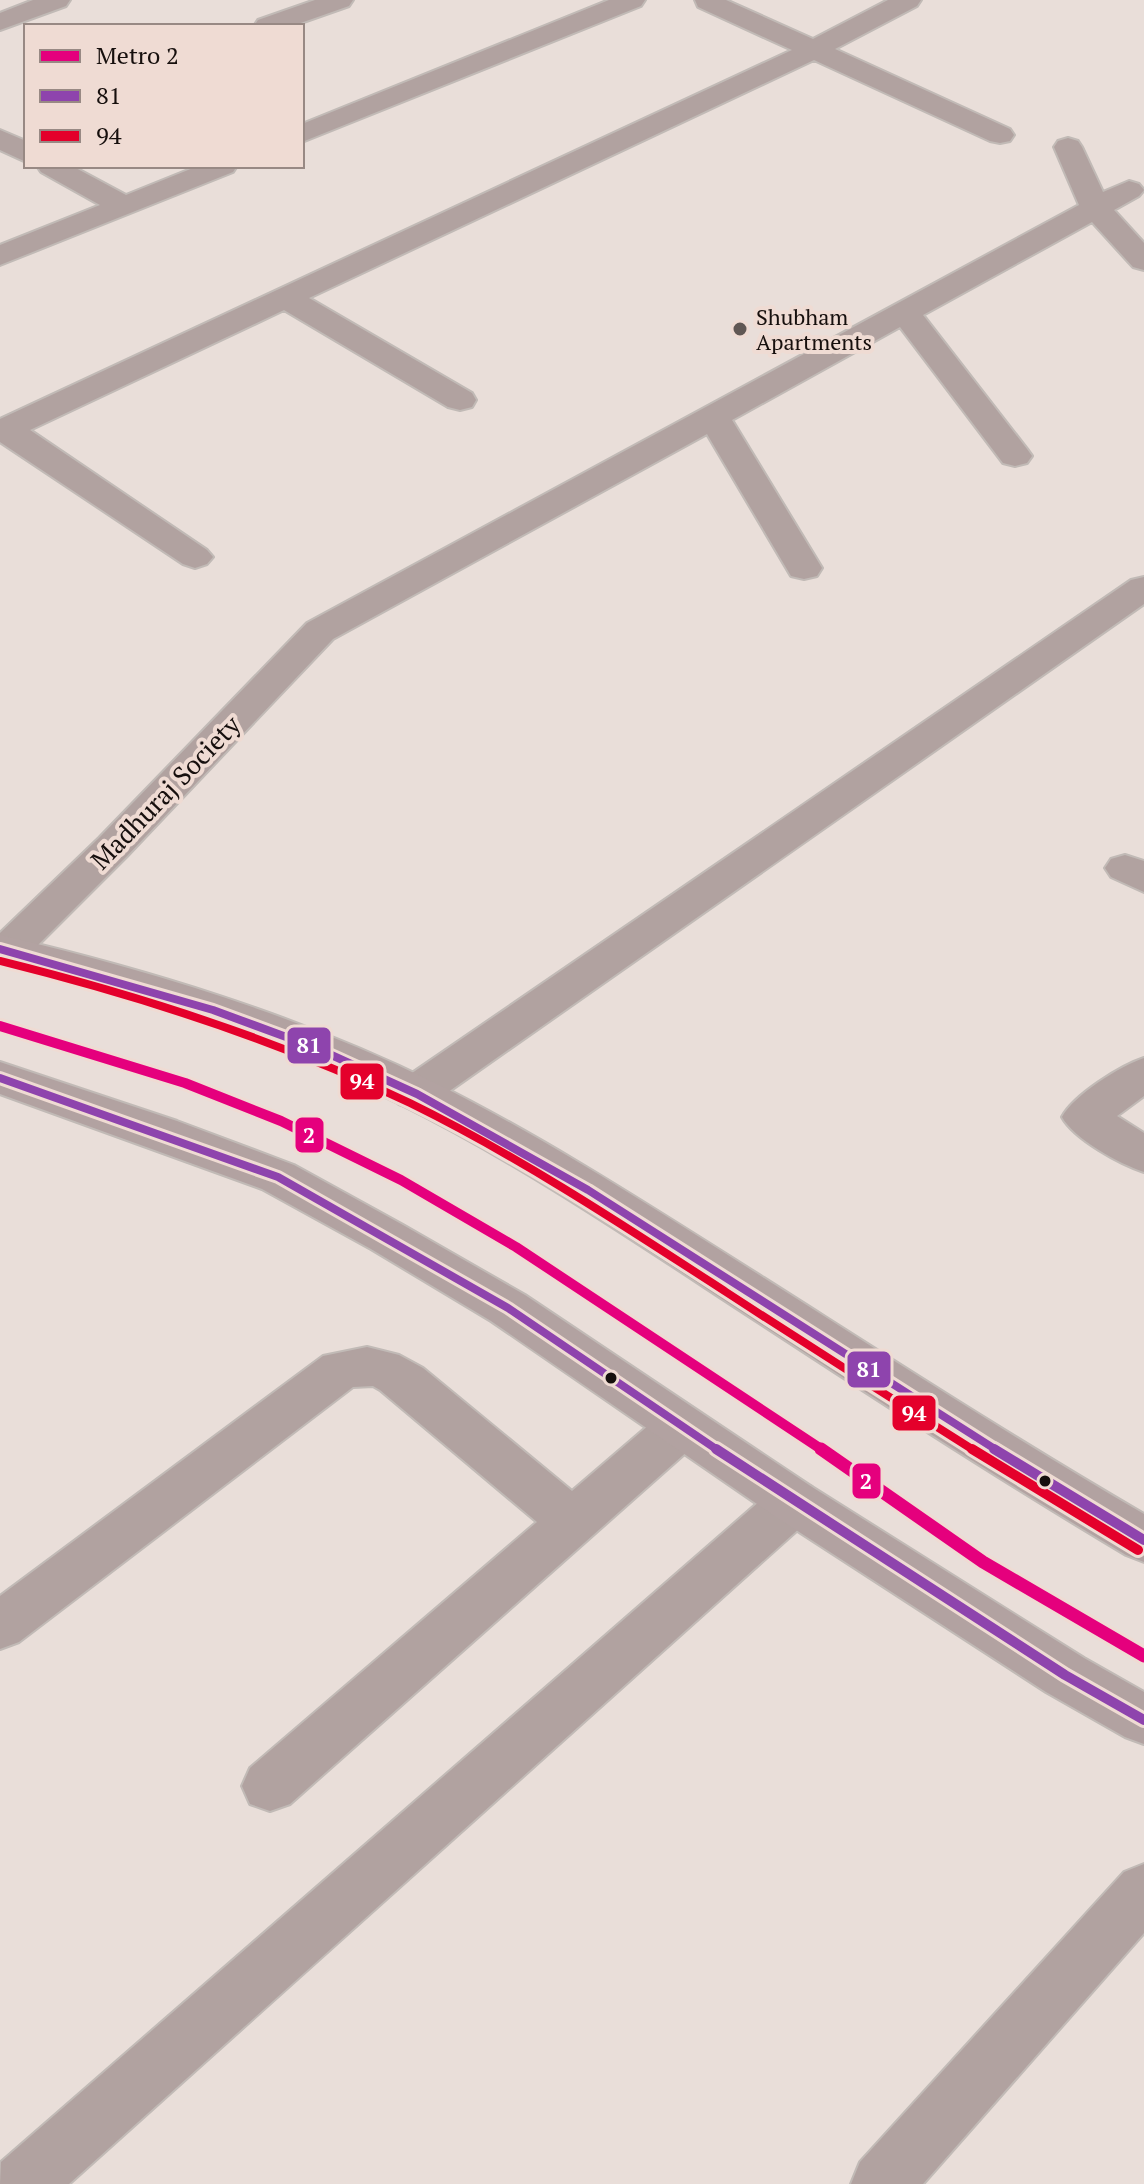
<svg xmlns="http://www.w3.org/2000/svg" width="1144" height="2184" font-family="'PT Serif',serif">
	<style>
		.lines { fill: none; stroke-linecap: round; stroke-linejoin: round }
		.minor-casing { stroke: #c1bab6; stroke-width: 4 }
		.major-casing { stroke: #c1bab6; stroke-width: 4 }
		.minor { fill: #b1a2a0; fill-rule: evenodd }
		.major { fill: #b2a2a1; fill-rule: evenodd }
		.bus-1-far1-casing { stroke: #efdbd3; stroke-width: 14 }
		.bus-1-casing { stroke: #efdbd3; stroke-width: 16 }
		.bus-2-far1-casing { stroke: #efdbd3; stroke-width: 14 }
		.bus-2-casing { stroke: #efdbd3; stroke-width: 16 }
		.bus-1-far1 { stroke: #8e44ad; stroke-width: 8 }
		.bus-1 { stroke: #8e44ad; stroke-width: 10 }
		.bus-2-far1 { stroke: #e4002b; stroke-width: 8 }
		.bus-2 { stroke: #e4002b; stroke-width: 10 }
		.metro-1-far1-casing { stroke: #efdbd3; stroke-width: 16 }
		.metro-1-casing { stroke: #efdbd3; stroke-width: 19 }
		.metro-1-far1 { stroke: #e5007d; stroke-width: 10 }
		.metro-1 { stroke: #e5007d; stroke-width: 13 }
		.poi-dot { fill: #605754; stroke: #efdbd3; stroke-width: 3 }
		.bus-dot { fill: #160f0d; stroke: #efdbd3; stroke-width: 3 }
		.labels { text-anchor: middle; dominant-baseline: central; stroke-width: 8; stroke-linejoin: round; paint-order: stroke }
		.far-poi-label { font-size: 22px; fill: #160f0d; stroke: #efdbd3; text-anchor: start }
		.street-label { font-size: 26px; fill: #160f0d; stroke: #efdbd3 }
		.line-badge { stroke: #efdbd3; stroke-width: 3 }
		.badge-label { font-size: 22px; text-anchor: middle; font-weight: bold; fill: #fff }
	</style>
	<rect width="100%" height="100%" fill="#e9ded9"/>
	<g class="lines">
		<g class="minor-casing">
			<path id="minor" d="M33,0H70L66,6L0,30V13Z
				M315,0H353L349,6L292,26H254L258,20Z
				M609,0H645L641,6L302,142V124Z
				M695,0H726L813,39L888,0H921L917,6L835,49L1010,129L1014,135L1010,141L1000,143L990,141L814,60L309,298L472,393L476,400L472,407L460,410L448,407L284,310L30,430L207,550L213,557L207,564L195,568L183,564L0,442V419L792,50L698,7Z
				M0,130L26,141V162L0,150Z
				M1068,138L1078,141L1082,147L1103,192L1129,181L1139,184L1144,190L1139,196L1114,210L1144,243V270L1133,267L1092,222L923,315L1027,449L1032,456L1027,463L1015,466L1003,463L900,327L732,420L822,568L817,576L804,579L791,576L707,434L333,639L127,856L22,961L7,965L0,963V933L99,838L307,623L1079,205L1054,147L1058,141Z
				M37,166H72L126,195L198,166H237L233,172L0,265V245L100,205L41,172Z
				M1144,577V604L431,1104L415,1109L399,1104L393,1093L399,1082L1131,580Z
				M1125,855L1144,861V892L1111,877L1105,868L1111,859Z
				M1144,1058V1096L1117,1116L1144,1133V1172C1120,1164 1074,1139 1062,1117C1074,1095 1120,1066 1144,1058Z
				M367,1347L399,1355L423,1368L572,1491L663,1413L681,1407L699,1413L706,1427L699,1441L290,1804L270,1811L250,1804L242,1786L250,1768L537,1522L380,1390L373,1386L353,1387L19,1642L0,1649V1596L323,1356Z
				M794,1481L812,1487L819,1502L812,1517L69,2184H0L1,2162L776,1487Z
				M1144,1864V1933L923,2184H851L860,2162L1124,1872Z"/>
		</g>
		<g class="major-casing">
			<path id="major" d="M0,935C149,970 297,1015 435,1083C549,1140 656,1210 764,1278C890,1358 1015,1439 1144,1514V1562L1126,1555C990,1474 857,1387 724,1300C619,1231 513,1160 400,1104C272,1041 138,997 0,963Z
				M0,1062L177,1121L294,1165L403,1225L525,1295L812,1487L1084,1658L1144,1692V1744L1125,1737L1046,1692L776,1517L491,1321L371,1249L262,1189L0,1094Z"/>
		</g>
		<use href="#minor" class="minor"/>
		<use href="#major" class="major"/>
		<g class="bus-1-far1-casing">
			<path id="bus-1-far1" d="M0,949L213,1010L316,1048L417,1094L588,1190L998,1451
				M0,1078L278,1177L508,1308L719,1451"/>
		</g>
		<g class="bus-1-casing">
			<path id="bus-1" d="M716,1449L1065,1675L1144,1720
				M994,1449L1144,1540"/>
		</g>
		<g class="bus-2-far1-casing">
			<path id="bus-2-far1" d="M0,961C141,996 279,1040 410,1103C520,1157 623,1225 726,1292C809,1346 892,1399 975,1451"/>
		</g>
		<g class="bus-2-casing">
			<path id="bus-2" d="M972,1449L1138,1550"/>
		</g>
		<use href="#bus-1-far1" class="bus-1-far1"/>
		<use href="#bus-1" class="bus-1"/>
		<use href="#bus-2-far1" class="bus-2-far1"/>
		<use href="#bus-2" class="bus-2"/>
		<g class="metro-1-far1-casing">
			<path id="metro-1-far1" d="M0,1026L185,1083L281,1121L401,1180L516,1247L824,1451"/>
		</g>
		<g class="metro-1-casing">
			<path id="metro-1" d="M821,1449L983,1562L1144,1656"/>
		</g>
		<use href="#metro-1-far1" class="metro-1-far1"/>
		<use href="#metro-1" class="metro-1"/>
	</g>
	<circle class="poi-dot" cx="740" cy="329" r="8"/>
	<g class="bus-dot">
		<circle cx="611" cy="1378" r="7"/>
		<circle cx="1045" cy="1481" r="7"/>
	</g>
	<g class="labels">
		<g class="far-poi-label">
			<text x="756" y="316">Shubham<tspan x="756" dy="25">Apartments</tspan></text>
		</g>
		<g class="street-label">
			<text transform="translate(165 792) rotate(-46)">Madhuraj Society</text>
		</g>
	</g>
	<g class="line-badge">
		<rect x="286" y="1026" width="46" height="39" rx="8" fill="#8e44ad"/>
		<rect x="339" y="1062" width="46" height="39" rx="8" fill="#e4002b"/>
		<rect x="294" y="1116" width="31" height="38" rx="8" fill="#e5007d"/>
		<rect x="846" y="1350" width="46" height="39" rx="8" fill="#8e44ad"/>
		<rect x="891" y="1394" width="46" height="38" rx="8" fill="#e4002b"/>
		<rect x="851" y="1462" width="31" height="38" rx="8" fill="#e5007d"/>
	</g>
	<g class="badge-label">
		<text x="309" y="1053">81</text>
		<text x="362" y="1089">94</text>
		<text x="309" y="1143">2</text>
		<text x="869" y="1377">81</text>
		<text x="914" y="1421">94</text>
		<text x="866" y="1489">2</text>
	</g>
	<rect x="24" y="24" width="280" height="144" fill="#efdbd3" stroke="#988984" stroke-width="2"/>
	<rect x="40" y="50" width="40" height="12" fill="#e5007d" stroke="#988984" stroke-width="2"/>
	<text x="96" y="64" font-size="24" fill="#160f0d">Metro 2</text>
	<rect x="40" y="90" width="40" height="12" fill="#8e44ad" stroke="#988984" stroke-width="2"/>
	<text x="96" y="104" font-size="24" fill="#160f0d">81</text>
	<rect x="40" y="130" width="40" height="12" fill="#e4002b" stroke="#988984" stroke-width="2"/>
	<text x="96" y="144" font-size="24" fill="#160f0d">94</text>
</svg>
